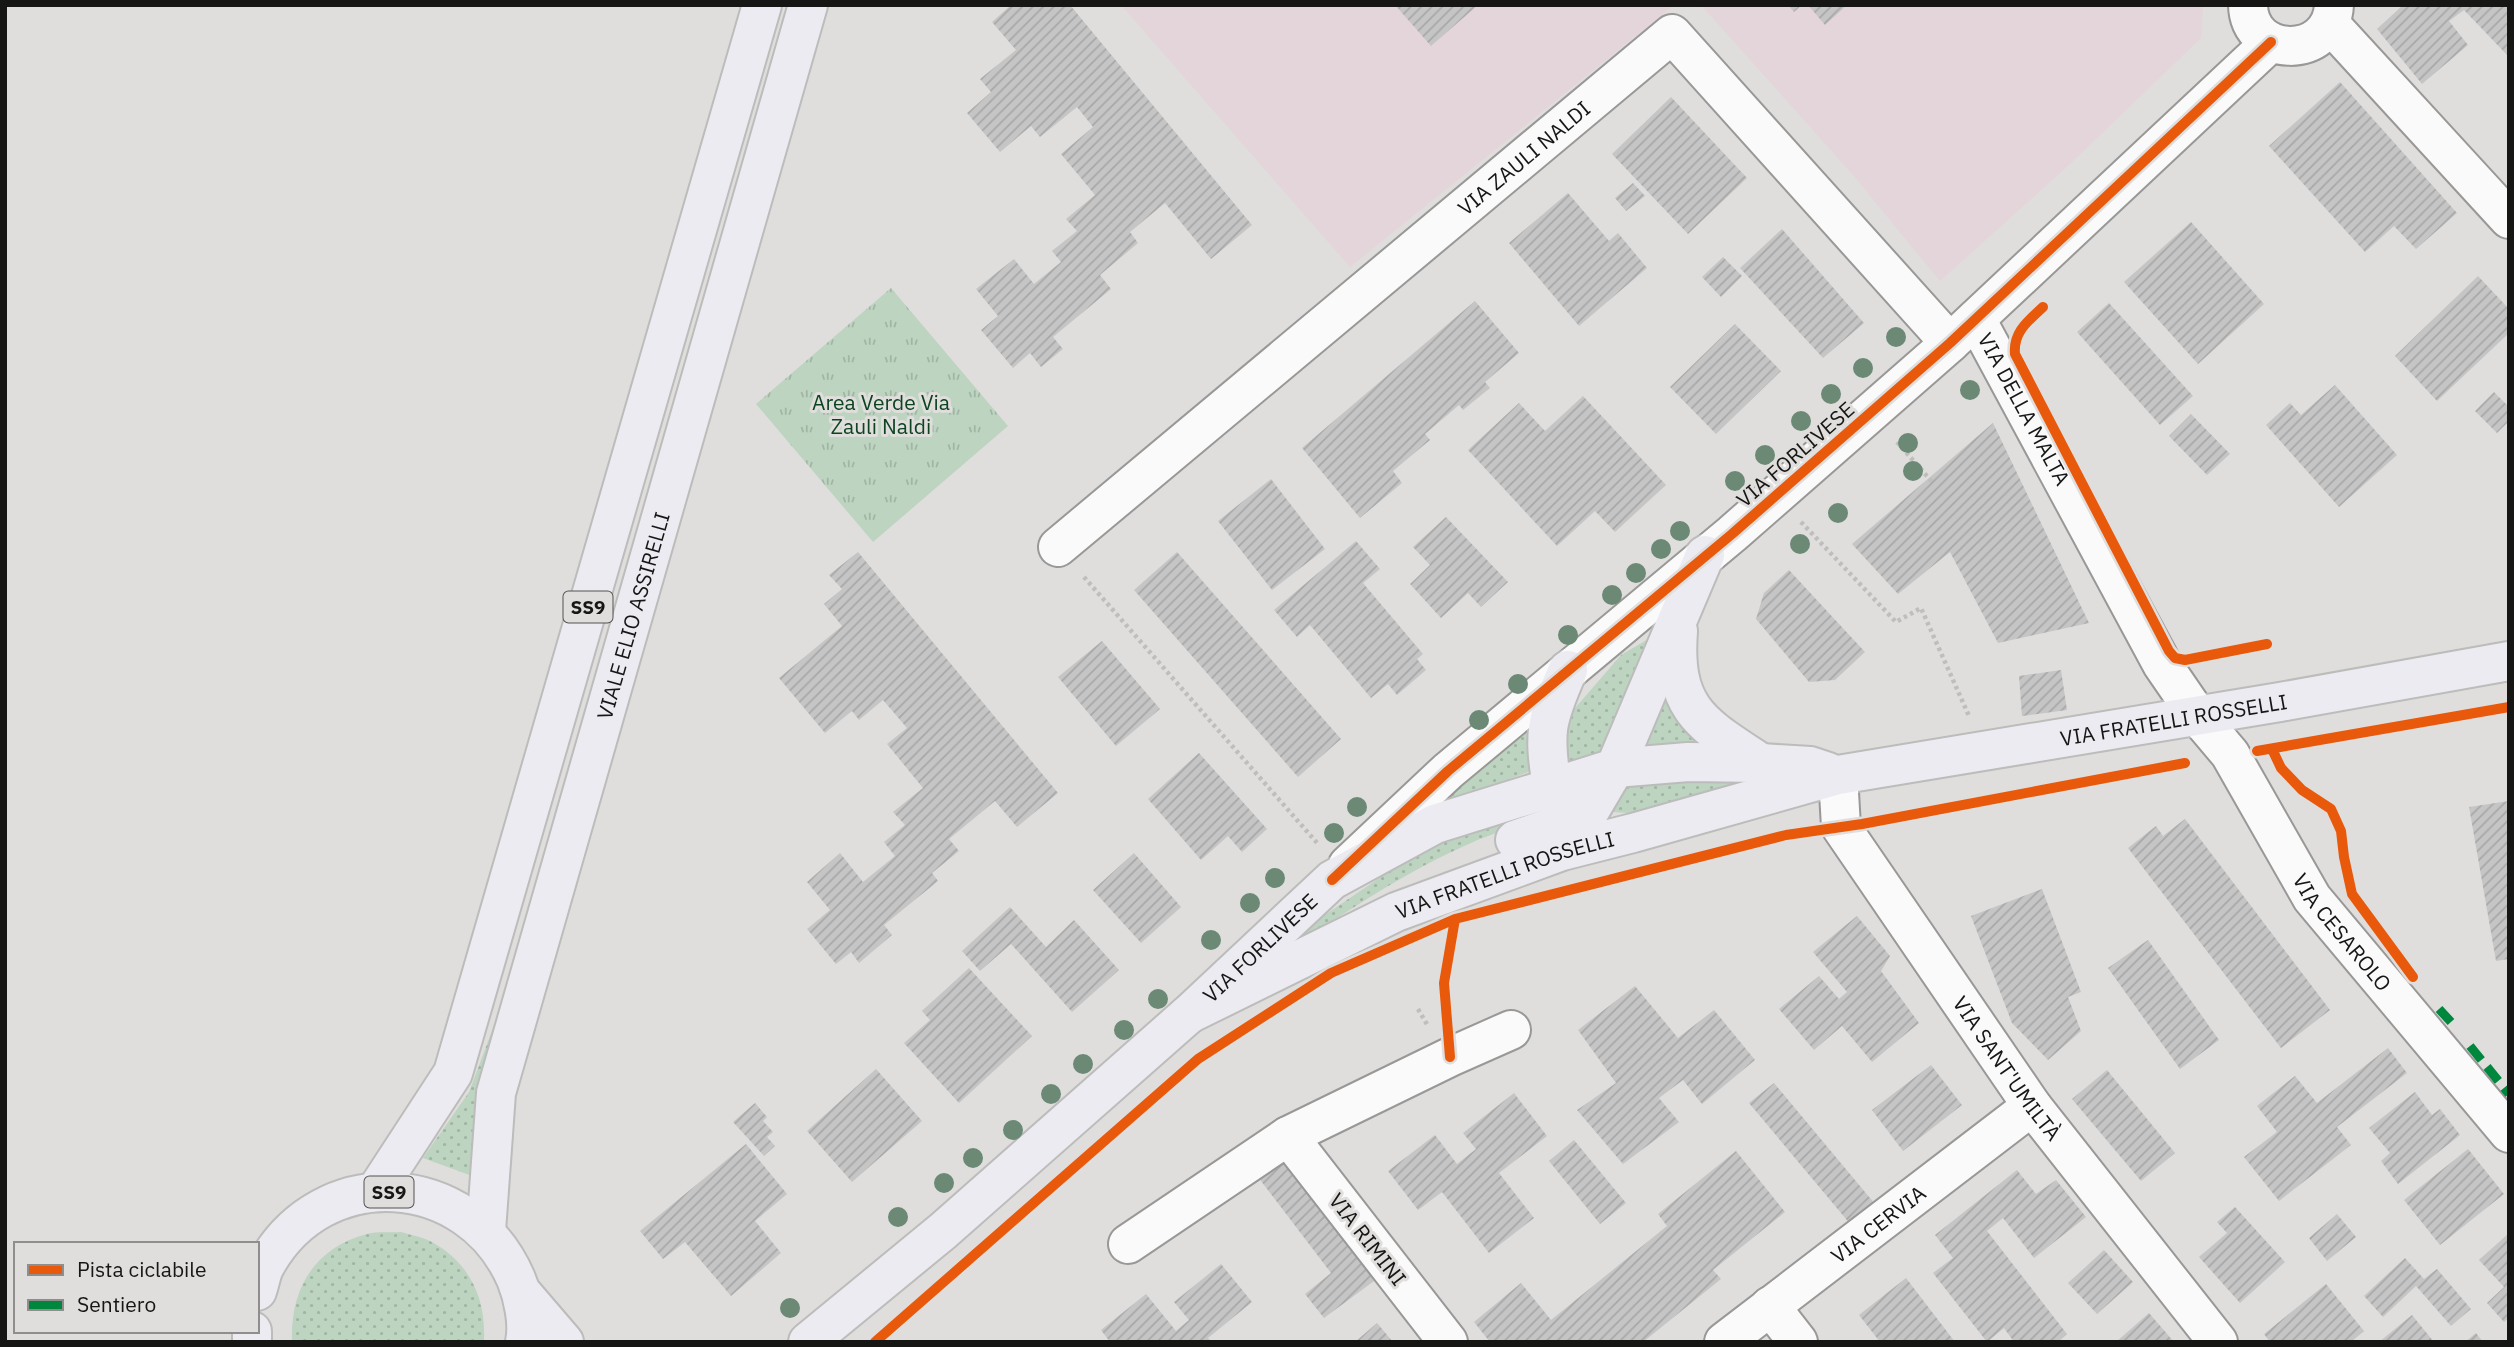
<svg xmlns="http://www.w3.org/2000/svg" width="2514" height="1347" font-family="'IBM Plex Sans',sans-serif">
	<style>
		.education { fill: #e3d5d9 }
		.grass { fill: url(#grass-dots) }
		.park { fill: url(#park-tufts) }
		.building { fill: url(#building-hatch) }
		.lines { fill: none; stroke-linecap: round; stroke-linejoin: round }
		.minor-casing { stroke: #999897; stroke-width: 42 }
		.major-casing { stroke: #bcbcbb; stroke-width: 42 }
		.path { stroke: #bebebd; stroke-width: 4.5; stroke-dasharray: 3.5 3.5; stroke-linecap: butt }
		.minor { stroke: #fafafa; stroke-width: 38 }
		.major { stroke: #edebf2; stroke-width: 38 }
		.quiet { stroke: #00873e; stroke-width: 9; stroke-dasharray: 18 9; stroke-linecap: butt }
		.cycleway-casing { stroke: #e0dedc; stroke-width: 15 }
		.cycleway { stroke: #e8590c; stroke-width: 10 }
		.tree { fill: #6b8975 }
		.labels { text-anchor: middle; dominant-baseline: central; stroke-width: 6; stroke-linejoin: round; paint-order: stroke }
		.shield { fill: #e0dedc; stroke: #535251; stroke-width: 2 }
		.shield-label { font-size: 19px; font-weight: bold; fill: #161615 }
		.street-label { font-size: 21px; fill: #161615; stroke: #e0dedc }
		.park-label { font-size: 21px; fill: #0c4420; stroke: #e0dedc }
	</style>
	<defs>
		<pattern id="grass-dots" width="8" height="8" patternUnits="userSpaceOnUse" patternTransform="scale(1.75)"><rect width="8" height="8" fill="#bcd4c0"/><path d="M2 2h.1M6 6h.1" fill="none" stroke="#a1b5a4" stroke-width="1.8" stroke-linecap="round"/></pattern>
		<pattern id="park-tufts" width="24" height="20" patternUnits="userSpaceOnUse" patternTransform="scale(1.75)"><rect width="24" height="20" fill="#bcd4c0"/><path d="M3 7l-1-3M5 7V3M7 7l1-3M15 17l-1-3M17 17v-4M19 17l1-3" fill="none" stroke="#a1b5a4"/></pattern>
		<pattern id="building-hatch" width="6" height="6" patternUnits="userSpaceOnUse" patternTransform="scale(1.75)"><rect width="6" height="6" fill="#c6c5c5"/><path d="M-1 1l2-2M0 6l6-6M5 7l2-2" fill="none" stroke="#a9a8a8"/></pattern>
	</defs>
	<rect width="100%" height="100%" fill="#dfdedd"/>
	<path class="education" d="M1121,5H1674L1350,267Z
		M1701,5H2203L2201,38L2070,164L1940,281L1853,175Z"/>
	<path class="grass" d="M1650,638L1604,754L1567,764L1562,754L1569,715L1621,655Z
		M1669,681L1711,746L1640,753Z
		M1546,702L1536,769L1465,796L1391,840Z
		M1762,769L1765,791L1627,813L1613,812L1605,807L1620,782Z
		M1563,811C1529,822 1494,832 1462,847C1387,881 1319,931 1250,976L1301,931L1443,835L1476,817Z
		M516,967L483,1180L423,1158L469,1092Z
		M401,1232C411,1235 423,1237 432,1242C471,1264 486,1299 484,1342H292C290,1289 314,1248 367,1234C378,1231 390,1233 401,1232Z"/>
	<path class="park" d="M891,288L1008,426L873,542L756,404Z"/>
	<path class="building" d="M1011,5H1070L1252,225L1211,259L1165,203L1130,232L1138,243L1100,275L1111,289L1053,337L1063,349L1041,367L1030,353L1013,368L981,330L998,316L976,289L1014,259L1034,284L1061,262L1052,251L1077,231L1066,219L1095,195L1061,154L1093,127L1077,107L1040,137L1031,126L1000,152L967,113L991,92L980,79L1016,50L992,22Z
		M1395,5H1478L1431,46Z
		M1788,5H1802L1794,12Z
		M1808,5H1847L1825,25Z
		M2403,5H2509V57L2464,10L2449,21L2468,45L2422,84L2377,29Z
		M2340,82L2457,213L2416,249L2394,226L2365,252L2269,146Z
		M1671,97L1747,178L1688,234L1612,154Z
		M1633,183L1645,196L1626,211L1615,198Z
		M1568,193L1609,241L1618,233L1647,268L1579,326L1509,243Z
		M2191,222L2264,304L2198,364L2124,282Z
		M1782,229L1864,323L1823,358L1740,268Z
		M1723,257L1742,276L1721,297L1702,277Z
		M2478,276L2509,309V333L2437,401L2395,356Z
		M1475,301L1519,353L1485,382L1490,388L1463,410L1459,405L1425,434L1430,440L1393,471L1402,483L1360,518L1302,448Z
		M2109,303L2193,396L2160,425L2077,332Z
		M1735,324L1781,371L1716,434L1670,387Z
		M2335,385L2397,455L2339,507L2266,425L2290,403L2301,415Z
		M2494,392L2509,407V421L2497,433L2475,411Z
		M1583,396L1666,485L1615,532L1595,511L1557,546L1468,450L1519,403L1545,431Z
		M2191,414L2230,454L2207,475L2169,436Z
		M1993,423L2089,623L1998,643L1950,552L1898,594L1852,544Z
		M1271,479L1325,549L1272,590L1218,521Z
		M1446,517L1508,582L1481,607L1468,593L1441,618L1410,584L1430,565L1413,547Z
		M1356,541L1380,569L1363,583L1423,654L1417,659L1426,670L1397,695L1388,684L1371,698L1310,625L1297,637L1274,610Z
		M858,552L1058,793L1017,827L995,801L949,839L959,851L932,873L938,881L884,925L892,935L859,963L851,952L836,964L807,929L830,910L807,882L840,853L863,882L895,856L884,842L905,825L893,812L923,788L887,744L907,728L883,700L859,720L852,711L825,733L779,678L842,626L824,604L842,589L829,575Z
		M1177,552L1341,739L1298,777L1134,590Z
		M1789,570L1865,652L1835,680L1809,682L1756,619L1764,593Z
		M1102,641L1160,709L1116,746L1058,677Z
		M2061,670L2067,710L2022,716L2019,676Z
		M1199,753L1267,829L1242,852L1228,836L1201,860L1148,799Z
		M2509,801V959L2496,961L2469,807Z
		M2185,819L2330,1010L2281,1048L2128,848L2156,826L2163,836Z
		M1134,853L1181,907L1141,943L1093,890Z
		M2042,889L2081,992L2068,997L2081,1031L2048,1060L2012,1023L1971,916Z
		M1010,907L1046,947L1074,920L1119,970L1072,1012L1011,944L980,971L962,951Z
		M1857,916L1890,956L1881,971L1919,1023L1872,1062L1842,1026L1814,1050L1779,1009L1819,976L1839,999L1847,992L1813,952Z
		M2148,940L2219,1040L2180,1069L2108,968Z
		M969,968L1032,1036L959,1103L904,1043L930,1020L922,1011Z
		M1635,986L1678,1038L1714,1010L1755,1060L1702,1104L1683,1080L1659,1098L1679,1122L1623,1164L1577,1110L1616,1083L1578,1030Z
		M2388,1048L2407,1073L2337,1127L2351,1145L2279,1201L2244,1157L2277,1132L2257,1106L2295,1076L2317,1103Z
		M1931,1065L1962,1105L1903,1151L1872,1110Z
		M876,1069L922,1121L852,1182L807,1131Z
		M2107,1070L2175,1153L2141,1181L2072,1099Z
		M1774,1083L1875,1204L1851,1225L1749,1103Z
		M2415,1092L2432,1115L2440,1109L2460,1135L2398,1184L2381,1161L2390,1153L2369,1128Z
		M1514,1093L1547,1136L1499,1173L1534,1218L1489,1253L1442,1192L1418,1210L1388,1171L1435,1135L1457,1164L1476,1149L1463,1133Z
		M755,1103L767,1117L763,1121L773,1132L767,1137L775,1146L764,1156L733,1122Z
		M1574,1140L1626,1203L1600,1224L1549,1161Z
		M746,1144L787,1194L755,1221L781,1253L731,1296L685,1242L663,1259L640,1231Z
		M2468,1149L2504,1194L2440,1245L2404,1200Z
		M1736,1151L1785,1212L1713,1270L1721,1279L1643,1342H1490L1474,1322L1521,1283L1551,1320L1667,1226L1658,1214Z
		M1285,1156L1378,1278L1324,1318L1305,1294L1331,1273L1258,1177Z
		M2017,1170L2036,1194L2056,1180L2086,1217L2034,1258L2003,1218L1987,1231L2067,1334L2058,1342H2014L2004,1328L1987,1342L1933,1273L1953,1258L1935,1235Z
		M2235,1207L2285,1262L2240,1303L2199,1257L2227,1233L2217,1222Z
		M2337,1214L2356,1237L2327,1261L2309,1238Z
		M2509,1233V1318L2504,1322L2487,1303L2504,1287L2479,1260Z
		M2104,1250L2133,1282L2097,1314L2068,1283Z
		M2405,1258L2424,1279L2437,1269L2471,1309L2451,1326L2416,1286L2383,1317L2364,1296Z
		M1221,1264L1252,1302L1208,1338L1212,1342H1110L1101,1330L1146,1294L1176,1331L1189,1320L1174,1302Z
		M1906,1278L1955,1342H1880L1859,1315Z
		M2326,1284L2364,1331L2351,1342H2270L2264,1334Z
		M2149,1313L2174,1342H2116Z
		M2412,1315L2434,1342H2379Z
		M1377,1323L1393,1342H1355Z
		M2476,1333L2483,1342H2465Z"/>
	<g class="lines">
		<g class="minor-casing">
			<g id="minor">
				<path d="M2248,5C2249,59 2331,60 2334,5"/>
				<path d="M2330,24L2509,219"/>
				<path id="s1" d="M1976,319L2162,664L2197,715L2230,754L2312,898L2509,1133"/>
				<path id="s2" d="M1058,547L1672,34L1950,343"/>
				<path id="s3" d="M1838,775L1841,827L2032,1106L2218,1342"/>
				<path d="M1348,865L1448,771L1732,534L1950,343L2271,42"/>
				<path d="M1128,1244L1288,1136"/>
				<path d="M1770,1306L1798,1342"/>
				<path d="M1448,1342L1288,1136L1450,1057L1511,1030"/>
				<path id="s4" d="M1724,1342L2032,1106"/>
			</g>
		</g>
		<g class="major-casing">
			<g id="major">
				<path d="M1678,631C1672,710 1702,724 1761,763"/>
				<path d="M1568,670C1546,720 1543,732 1552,786L1571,801"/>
				<path d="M1515,840L1588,814L1615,768L1705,555"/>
				<path id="s5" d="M1189,1014L1396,912L1562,851L1633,833L1838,775L2280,702L2509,661"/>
				<path d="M376,1191L453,1073L762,5"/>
				<path id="s6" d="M486,1231L496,1093L808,5"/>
				<path d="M257,1291C260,1283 261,1273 265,1266C322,1161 469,1170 516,1279C523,1296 529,1323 525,1342"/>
				<path d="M522,1293L564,1342"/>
				<path d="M252,1331V1342"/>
				<path id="s7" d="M808,1342L943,1231L1189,1014L1332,880L1435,824L1615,768L1688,762L1761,763L1810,766L1828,772"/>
			</g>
		</g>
		<path class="path" d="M1897,442L1933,483
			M1801,522L1896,622L1921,608L1969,716
			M1084,577L1318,844
			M1418,1009L1428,1026"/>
		<use href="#minor" class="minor"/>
		<use href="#major" class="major"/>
		<path class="quiet" d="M2439,1009L2451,1022
			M2470,1046L2509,1094"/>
		<g class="cycleway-casing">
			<path id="cycleway" d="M2043,307C2028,321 2013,332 2015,354L2169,651L2175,658L2185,660L2267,644
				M2272,749L2281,768L2302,790L2331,809L2341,831L2344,857L2352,894L2413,977
				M2257,751L2509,707
				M1332,880L1448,771L1732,534L1950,343L2271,42
				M1450,1057L1444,983L1455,919
				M875,1342L1198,1059L1331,973L1455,919L1786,835L1862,824L2185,763"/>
		</g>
		<use href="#cycleway" class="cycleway"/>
	</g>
	<g class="tree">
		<circle cx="1896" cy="337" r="10"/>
		<circle cx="1863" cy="368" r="10"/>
		<circle cx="1970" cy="390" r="10"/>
		<circle cx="1831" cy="394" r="10"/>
		<circle cx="1801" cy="421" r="10"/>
		<circle cx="1908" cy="443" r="10"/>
		<circle cx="1765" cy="455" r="10"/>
		<circle cx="1913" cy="471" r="10"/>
		<circle cx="1735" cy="481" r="10"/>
		<circle cx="1838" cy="513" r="10"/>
		<circle cx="1680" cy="531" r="10"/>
		<circle cx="1800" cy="544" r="10"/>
		<circle cx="1661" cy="549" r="10"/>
		<circle cx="1636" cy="573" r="10"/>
		<circle cx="1612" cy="595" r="10"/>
		<circle cx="1568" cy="635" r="10"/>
		<circle cx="1518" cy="684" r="10"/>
		<circle cx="1479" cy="720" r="10"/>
		<circle cx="1357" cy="807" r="10"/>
		<circle cx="1334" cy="833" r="10"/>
		<circle cx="1275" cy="878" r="10"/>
		<circle cx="1250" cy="903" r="10"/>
		<circle cx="1211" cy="940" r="10"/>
		<circle cx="1158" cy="999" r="10"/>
		<circle cx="1124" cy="1030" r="10"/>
		<circle cx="1083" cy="1064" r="10"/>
		<circle cx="1051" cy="1094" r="10"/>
		<circle cx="1013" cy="1130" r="10"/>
		<circle cx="973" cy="1158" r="10"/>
		<circle cx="944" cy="1183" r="10"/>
		<circle cx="898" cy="1217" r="10"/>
		<circle cx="790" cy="1308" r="10"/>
	</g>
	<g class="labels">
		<g class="shield">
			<rect x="563.5" y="591.5" width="49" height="31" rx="5"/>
			<rect x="364.5" y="1176.5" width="49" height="31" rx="5"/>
		</g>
		<g class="shield-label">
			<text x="588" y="607">SS9</text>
			<text x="389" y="1192">SS9</text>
		</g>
		<g class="street-label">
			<text stroke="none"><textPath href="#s2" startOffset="607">VIA ZAULI NALDI</textPath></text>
			<text stroke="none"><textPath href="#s1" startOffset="102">VIA DELLA MALTA</textPath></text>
			<text transform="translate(1795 454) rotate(-41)">VIA FORLIVESE</text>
			<text stroke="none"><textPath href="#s6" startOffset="635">VIALE ELIO ASSIRELLI</textPath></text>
			<text stroke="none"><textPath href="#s5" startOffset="1034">VIA FRATELLI ROSSELLI</textPath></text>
			<text stroke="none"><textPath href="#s5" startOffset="346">VIA FRATELLI ROSSELLI</textPath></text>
			<text stroke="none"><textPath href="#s1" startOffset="716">VIA CESAROLO</textPath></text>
			<text stroke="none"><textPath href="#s7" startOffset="600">VIA FORLIVESE</textPath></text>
			<text stroke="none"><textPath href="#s3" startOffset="345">VIA SANT'UMILTÀ</textPath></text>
			<text stroke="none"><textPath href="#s4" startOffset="194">VIA CERVIA</textPath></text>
			<text transform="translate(1368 1239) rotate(52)">VIA RIMINI</text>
		</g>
		<g class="park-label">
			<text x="881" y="402">Area Verde Via<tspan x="881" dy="24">Zauli Naldi</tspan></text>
		</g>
	</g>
	<rect width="2514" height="1347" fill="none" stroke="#161615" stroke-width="14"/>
	<rect x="14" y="1242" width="245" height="91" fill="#e0dedc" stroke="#8f8e8c" stroke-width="2"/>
	<rect x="28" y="1265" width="35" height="10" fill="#e8590c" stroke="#8f8e8c" stroke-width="2"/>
	<text x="77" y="1277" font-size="21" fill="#161615">Pista ciclabile</text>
	<rect x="28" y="1300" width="35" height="10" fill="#00873e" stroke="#8f8e8c" stroke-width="2"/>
	<text x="77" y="1312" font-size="21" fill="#161615">Sentiero</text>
</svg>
